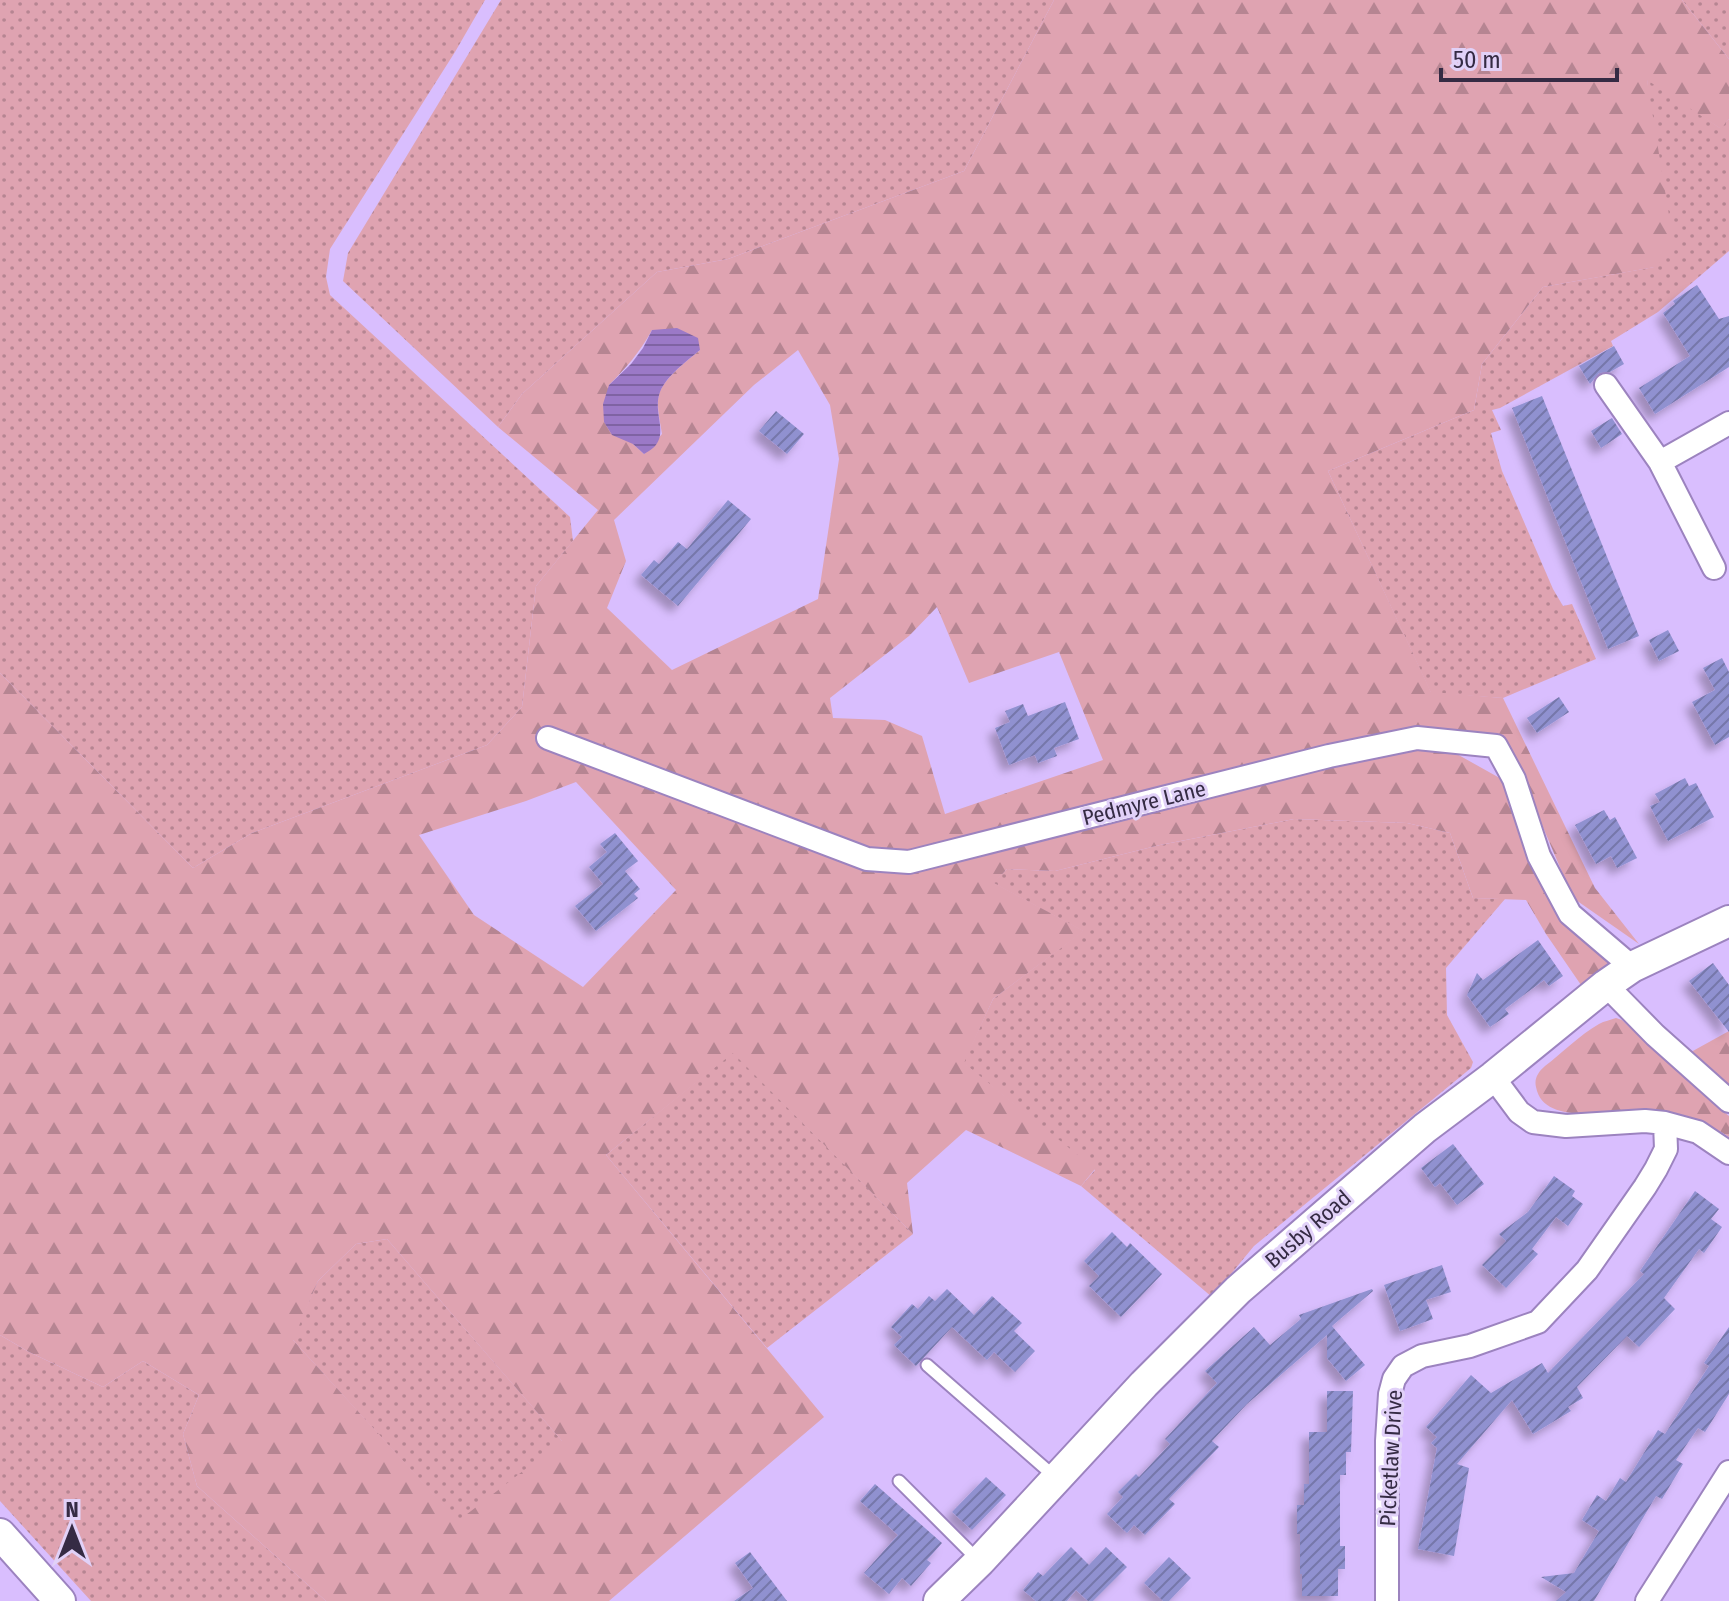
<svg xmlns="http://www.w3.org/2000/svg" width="1729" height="1601" font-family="'Fira Sans Condensed',sans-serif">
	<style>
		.green { fill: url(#green-dots) }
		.forest { fill: url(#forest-firs); fill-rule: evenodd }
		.water { fill: url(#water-rules) }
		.building { fill: url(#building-hatch); filter: url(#shadow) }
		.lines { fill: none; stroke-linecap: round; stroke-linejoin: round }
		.lane-casing { stroke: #9c83bf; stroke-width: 15 }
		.street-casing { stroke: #9c83bf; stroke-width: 26 }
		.secondary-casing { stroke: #9c83bf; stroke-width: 34 }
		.lane { stroke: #fff; stroke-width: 11 }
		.street { stroke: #fff; stroke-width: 22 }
		.secondary { stroke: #fff; stroke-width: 30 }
		.labels { text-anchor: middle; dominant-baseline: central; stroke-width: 6; stroke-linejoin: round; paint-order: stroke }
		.street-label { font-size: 22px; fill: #352b44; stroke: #e1d1f8 }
	</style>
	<defs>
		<pattern id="green-dots" width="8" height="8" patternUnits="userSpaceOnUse" patternTransform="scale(2)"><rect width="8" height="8" fill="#dfa3b1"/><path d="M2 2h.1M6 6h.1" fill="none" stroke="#b68592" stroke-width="1.8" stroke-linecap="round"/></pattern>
		<pattern id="forest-firs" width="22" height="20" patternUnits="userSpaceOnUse" patternTransform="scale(2)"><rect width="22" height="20" fill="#dfa3b1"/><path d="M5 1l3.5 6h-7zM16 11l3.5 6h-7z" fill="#b68592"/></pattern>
		<pattern id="water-rules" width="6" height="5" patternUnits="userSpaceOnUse" patternTransform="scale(2)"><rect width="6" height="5" fill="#9b79c7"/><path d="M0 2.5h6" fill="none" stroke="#7f63a3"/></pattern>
		<pattern id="building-hatch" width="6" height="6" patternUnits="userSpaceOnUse" patternTransform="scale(2)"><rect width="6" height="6" fill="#9091d0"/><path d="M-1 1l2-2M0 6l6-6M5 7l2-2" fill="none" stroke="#7677aa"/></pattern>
		<filter id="shadow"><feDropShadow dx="-7" dy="7" stdDeviation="4" flood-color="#0004"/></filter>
	</defs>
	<rect width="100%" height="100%" fill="#d9befe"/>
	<path class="green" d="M0,0H485L455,52L330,249L326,277L330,295L570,517L573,541L536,586L522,707L487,745L252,833L193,868L0,673Z
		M501,0H1054L964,171L728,259L657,272L522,394L498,427L343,281L348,253Z
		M1682,0H1729V59Z
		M1647,78L1720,128L1729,119V251L1658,312L1611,341L1613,346L1500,408L1492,410L1501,430L1491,433L1502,471L1553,589L1563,606L1572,604L1596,659L1503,698L1431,693L1328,471L1474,410L1482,364L1543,287L1654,267Z
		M1294,819L1407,823L1450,833L1473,898L1505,899L1446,968L1447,1015L1473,1062L1471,1068L1254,1246L1212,1297L1081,1186L1095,1170L963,1063L993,999L1083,931L993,883L1007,869L1055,871L1160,845Z
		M733,1052L913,1234L767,1348L606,1155Z
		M387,1239L563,1442L458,1522L292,1339L318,1281L356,1244Z
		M0,1335L29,1352L103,1387L143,1361L199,1395L183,1434L197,1486L326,1601H91L0,1501Z"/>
	<path class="forest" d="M1054,0H1682L1729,59V119L1721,129L1647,80L1674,246L1655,267L1543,287L1482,364L1474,410L1328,471L1431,692L1503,698L1595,888L1639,944L1573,898L1509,747L1464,734L1311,769L1432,746L1455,753L1505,781L1585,939L1611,965L1581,985L1546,934L1526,900L1473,898L1450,833L1407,823L1294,819L1160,845L1055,871L1007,869L994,883L1084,931L993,999L964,1063L1095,1169L1081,1186L966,1130L907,1183L913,1234L733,1053L606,1155L824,1417L609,1601H326L197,1486L183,1434L199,1395L143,1361L103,1387L29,1352L0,1335V673L193,868L252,833L487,745L522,707L536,586L598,510L498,427L522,394L657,272L728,259L964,171ZM652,330L700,350C688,360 664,378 659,394C656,406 660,421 662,434L644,454L633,444L609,385C626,368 640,352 652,330ZM798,350L830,405L839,459L818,599L672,670L607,608L626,561L614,520L754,385ZM937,607L969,683L1059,652L1103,760L945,814L922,736L885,720L833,718L830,698L909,636ZM576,782L676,890L583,987L474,915L419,835L526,801ZM387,1239L562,1441L458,1521L293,1340L318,1281L356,1244Z
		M1616,1018L1622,1020L1703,1095L1729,1116V1137C1708,1122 1680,1113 1654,1110C1625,1106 1544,1131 1536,1087C1534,1079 1538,1072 1545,1066C1561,1054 1581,1034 1599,1024C1604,1021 1611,1020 1616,1018Z
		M1729,1031V1091L1716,1081L1691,1052Z"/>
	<path class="water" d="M677,328L698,338L700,350C687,361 667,375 660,392C651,416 675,439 644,454L633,444L612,435L604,422L603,404L609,385L631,364L643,348L652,330Z"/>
	<path class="building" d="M1697,285L1719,319L1729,316V367L1655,414L1639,388L1690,356L1663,313L1675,304L1673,301Z
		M1614,346L1624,364L1610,372L1599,373L1590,384L1579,366Z
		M1542,396L1639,636L1608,649L1512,408Z
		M776,411L804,434L787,454L759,431Z
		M1612,418L1622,434L1601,448L1591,431Z
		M728,500L751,519L678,606L641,575L654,560L659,564L678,542L687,549Z
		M1668,630L1679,651L1659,661L1649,640Z
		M1722,658L1729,672V737L1715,745L1692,702L1715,690L1703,668Z
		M1559,697L1569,712L1537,733L1527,718Z
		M1065,702L1079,739L1054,748L1057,756L1038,763L1035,755L1009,765L995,728L1010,722L1005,711L1023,704L1028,716Z
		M1685,778L1689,786L1696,783L1714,817L1668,841L1650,806L1660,802L1655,794Z
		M1604,810L1610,820L1615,817L1637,858L1617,868L1611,856L1596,864L1575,825Z
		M615,833L638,861L625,871L640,889L634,894L638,898L596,931L575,906L603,884L589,867L607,852L600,844Z
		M1538,940L1563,976L1549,986L1544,980L1505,1009L1509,1014L1490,1027L1467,995L1477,973L1483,980Z
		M1713,963L1729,985V1032L1689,981Z
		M1453,1144L1484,1184L1457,1205L1440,1183L1435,1187L1421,1168Z
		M1554,1176L1575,1191L1572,1196L1583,1204L1568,1226L1556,1217L1532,1249L1538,1254L1506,1288L1482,1265L1506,1241L1499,1234L1528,1212Z
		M1695,1191L1719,1209L1711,1219L1722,1227L1704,1253L1699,1249L1664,1298L1675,1309L1639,1347L1627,1336L1577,1387L1583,1398L1568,1407L1571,1411L1533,1434L1512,1400L1457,1464L1469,1468L1454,1556L1418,1549L1437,1448L1431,1443L1437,1437L1426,1427L1471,1375L1491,1393L1542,1363L1548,1373L1644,1274L1640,1271Z
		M1112,1232L1127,1247L1130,1243L1162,1274L1121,1317L1089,1286L1099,1276L1084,1261Z
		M1442,1265L1451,1292L1426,1300L1433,1319L1400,1331L1384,1285Z
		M947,1289L974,1315L992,1296L1022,1323L1014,1331L1035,1351L1015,1372L994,1352L987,1360L952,1327L916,1366L894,1345L902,1337L891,1327L912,1304L918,1309L929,1296L935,1301Z
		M1372,1289L1373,1291L1332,1326L1365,1365L1346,1381L1327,1358V1335L1247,1404L1212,1441L1219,1447L1169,1499L1175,1504L1145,1535L1134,1525L1127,1533L1107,1514L1123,1497L1118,1492L1136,1474L1139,1477L1170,1444L1165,1439L1217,1383L1205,1371L1254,1327L1270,1345L1301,1319L1299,1315Z
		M1729,1327V1394L1705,1432L1698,1428L1676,1460L1683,1464L1662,1499L1656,1496L1594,1601H1556L1566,1592L1541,1577L1574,1573L1599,1531L1582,1520L1597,1495L1606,1501L1620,1478L1626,1482L1658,1430L1665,1434L1709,1366L1704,1363Z
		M1327,1391H1353L1351,1452H1346V1475H1340V1546H1345V1569H1338V1596H1302V1574H1300V1534H1297V1505H1304V1484H1309V1432H1327Z
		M986,1477L1006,1495L972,1530L952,1512Z
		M875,1484L942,1543L927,1560L931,1563L911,1586L902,1578L889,1594L864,1573L898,1535L860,1501Z
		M1071,1547L1089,1565L1106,1547L1127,1567L1093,1601H1088L1076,1590L1067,1601H1036L1023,1590L1038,1572L1043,1576Z
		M750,1552L787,1601H734L753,1588L735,1563Z
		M1169,1557L1191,1578L1169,1601H1163L1144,1583Z"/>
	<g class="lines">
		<g class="lane-casing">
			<path id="lane" d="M927,1365L1055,1477
				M899,1481L979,1561"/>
		</g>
		<g class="street-casing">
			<path id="street" d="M1606,385L1660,462L1714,568
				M1660,462L1729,423
				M548,738L867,859L909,862L1329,756L1417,738L1496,746L1514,779L1539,856L1570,914L1632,967
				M1606,985L1655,1035L1729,1101
				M1493,1077L1519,1112L1533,1122L1566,1126L1645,1121L1665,1123L1698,1132L1729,1153
				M1387,1601V1441L1390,1394L1394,1379L1403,1366L1422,1356L1470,1346L1538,1322L1587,1270L1645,1187L1656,1169L1666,1149L1665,1123
				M1647,1601L1729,1472"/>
		</g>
		<g class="secondary-casing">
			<path id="secondary" d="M0,1534L60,1601
				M939,1601L980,1561L1144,1384L1238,1290L1425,1128L1493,1077L1606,985L1632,967L1729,921"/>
		</g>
		<use href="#lane" class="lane"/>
		<use href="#street" class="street"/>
		<use href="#secondary" class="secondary"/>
	</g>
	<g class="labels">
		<g class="street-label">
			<text transform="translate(1144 803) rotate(-14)">Pedmyre Lane</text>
			<text transform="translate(1308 1229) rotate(-41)">Busby Road</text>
			<text transform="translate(1391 1458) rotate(-87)">Picketlaw Drive</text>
		</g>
	</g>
	<g transform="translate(72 1529)" stroke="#e1d1f8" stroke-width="6" paint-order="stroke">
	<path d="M0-6L14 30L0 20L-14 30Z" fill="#352b44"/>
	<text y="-12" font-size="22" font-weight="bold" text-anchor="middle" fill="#352b44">N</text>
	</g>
	<path d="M1441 68v12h176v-12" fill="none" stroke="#352b44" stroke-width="4"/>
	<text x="1453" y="68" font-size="24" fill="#352b44" stroke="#e1d1f8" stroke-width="6" paint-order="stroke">50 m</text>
</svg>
